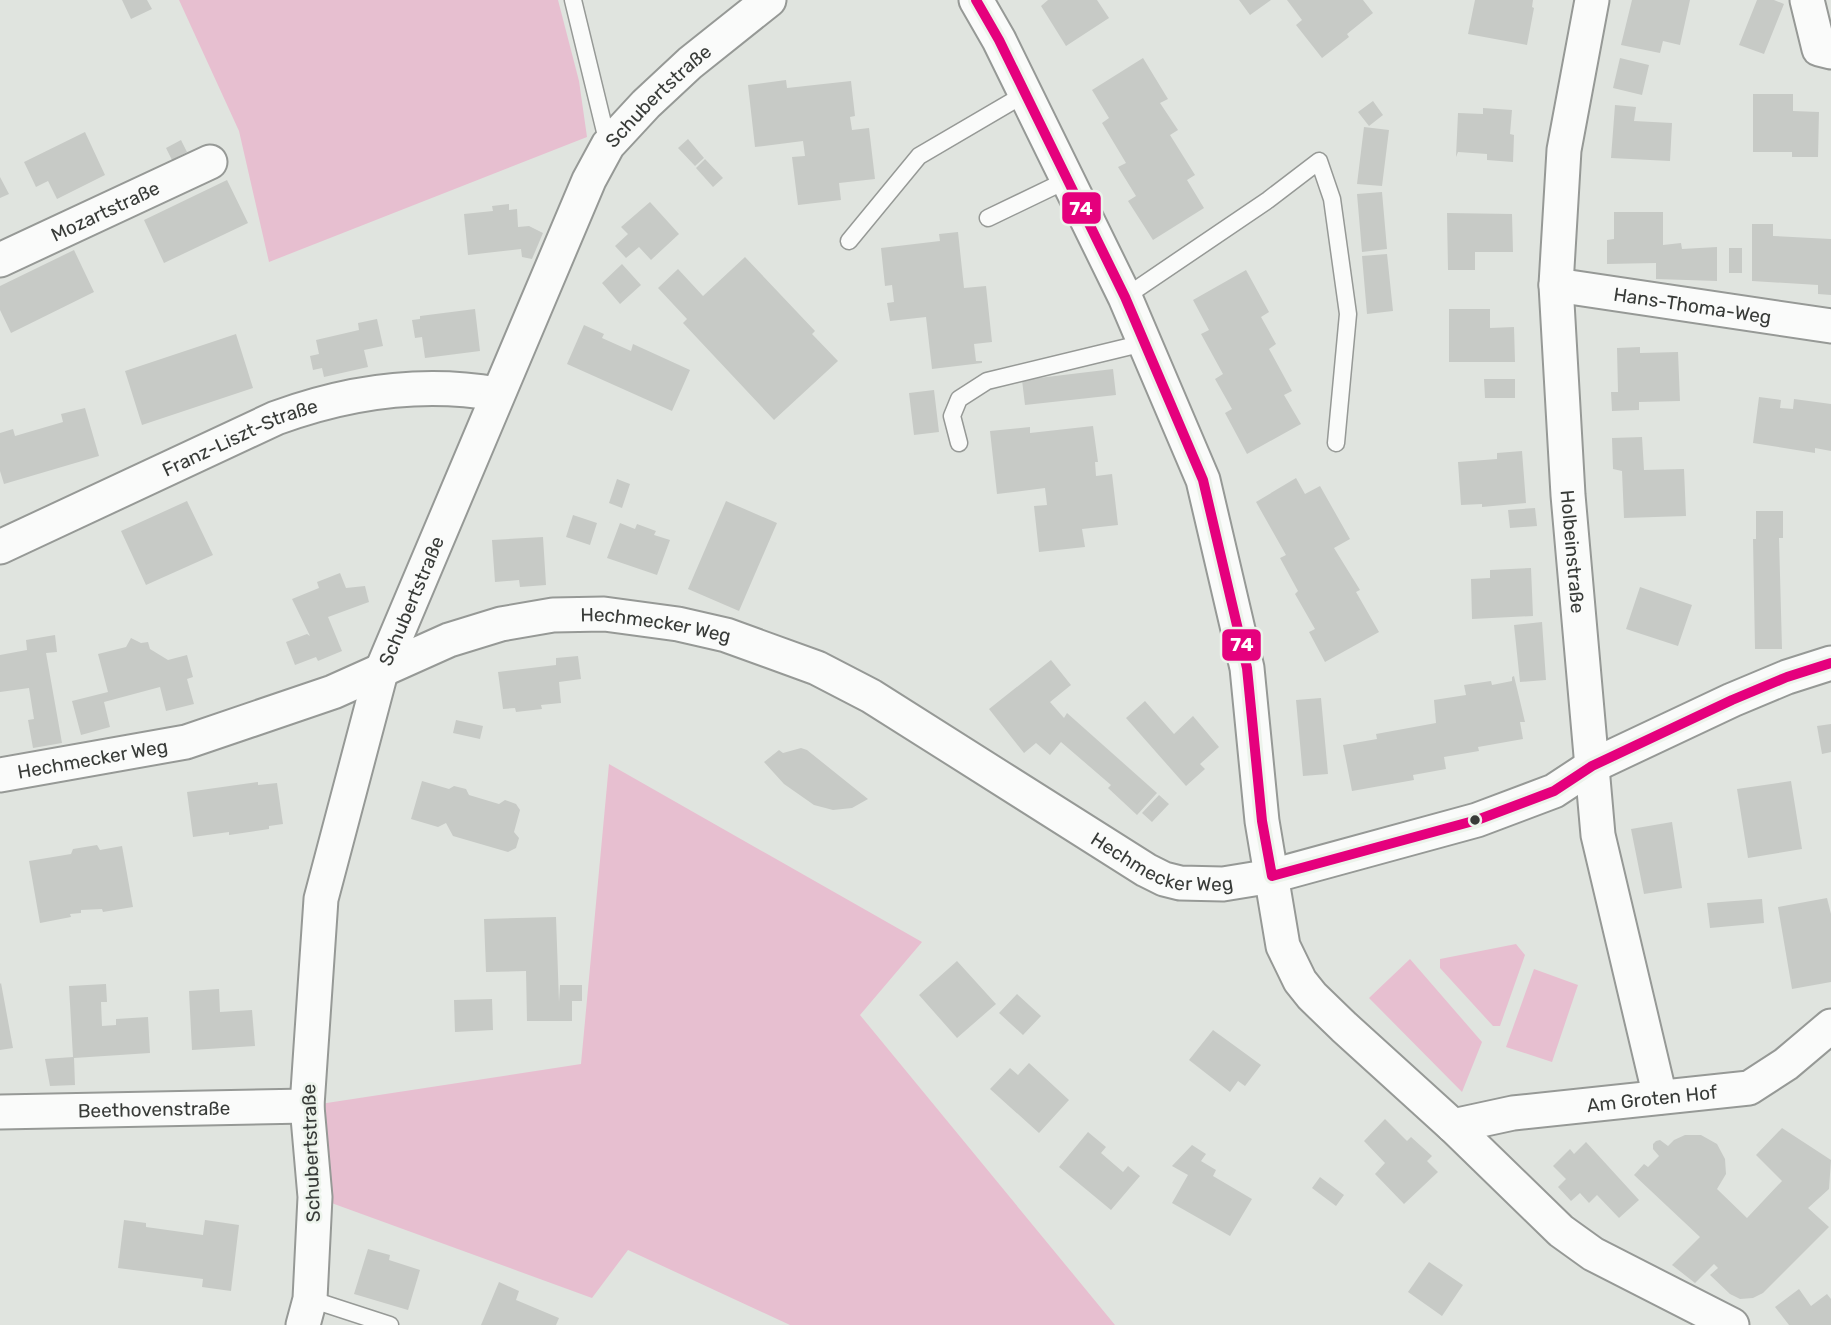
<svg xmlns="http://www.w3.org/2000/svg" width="1831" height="1325" font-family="Rubik,sans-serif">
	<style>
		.green { fill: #e7bfd0 }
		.building { fill: #c7cac6 }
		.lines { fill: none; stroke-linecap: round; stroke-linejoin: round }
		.lane-casing { stroke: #969996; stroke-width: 19 }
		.street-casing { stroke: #969996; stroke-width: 37 }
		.lane { stroke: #fafbfa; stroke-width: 16 }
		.street { stroke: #fafbfa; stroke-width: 33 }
		.bus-1-casing { stroke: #ecf3eb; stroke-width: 16 }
		.bus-1 { stroke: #e5007d; stroke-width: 10 }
		.bus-dot { fill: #383b38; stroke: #ecf3eb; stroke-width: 2.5 }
		.labels { text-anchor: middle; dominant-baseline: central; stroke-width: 5; stroke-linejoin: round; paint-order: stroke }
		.street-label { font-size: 19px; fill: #383b38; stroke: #ecf3eb }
		.line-badge { stroke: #ecf3eb; stroke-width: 2.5 }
		.badge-label { font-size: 19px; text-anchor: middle; font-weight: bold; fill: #fff }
	</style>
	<rect width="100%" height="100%" fill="#e0e4df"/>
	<path class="green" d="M179,0H558L579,81L587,137L269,262L239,131Z
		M609,764L922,942L860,1015L1115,1325H790L628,1250L592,1298L315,1197L307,1106L581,1064Z
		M1516,944L1525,955L1500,1026H1493L1440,968V959Z
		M1410,959L1482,1042L1462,1092L1369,998Z
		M1534,969L1578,985L1552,1062L1506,1047Z"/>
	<path class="building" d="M122,0H147L152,9L131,19Z
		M1048,0H1097L1109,18L1066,46L1041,6Z
		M1239,0H1271L1250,15Z
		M1287,0H1363L1373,13L1347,34L1349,37L1322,58L1296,25L1302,20Z
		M1475,0H1533L1532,7L1534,8L1527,45L1468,34Z
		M1632,0H1690L1680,45L1663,41L1660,53L1621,45Z
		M1757,0H1774L1784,4L1764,54L1739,45Z
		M1143,58L1168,99L1160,103L1178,130L1170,135L1195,175L1187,180L1204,208L1153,240L1128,201L1136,196L1118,167L1126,163L1102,123L1109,118L1092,90Z
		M1620,58L1649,65L1642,95L1613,88Z
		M786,80L787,88L851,81L855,116L850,117L852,130L869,128L875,179L839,183L841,200L798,205L792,157L805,156L803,141L755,147L748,85Z
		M1753,94H1793V111L1819,112L1818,157H1792V152H1753Z
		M1373,101L1383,115L1369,126L1358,112Z
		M1615,105L1636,107L1634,121L1672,123L1670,161L1611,158Z
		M1483,108L1512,110L1510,134L1514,135L1513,162L1487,160V154L1458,152L1456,157L1458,113L1483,114Z
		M1364,127L1389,130L1382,186L1357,184Z
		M85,132L105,175L57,199L48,181L36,187L24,162Z
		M688,139L704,158L695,166L678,148Z
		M181,140L187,152L172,160L166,148Z
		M705,159L723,178L713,187L696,168Z
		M0,177L9,194L0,198Z
		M227,180L248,223L164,263L144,220Z
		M1382,192L1387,249L1362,252L1357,194Z
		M650,202L679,234L651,260L639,247L626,258L615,246L628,234L621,227Z
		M509,204V210L517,209L518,227L529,226L543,233L532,259L522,257L521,249L468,255L464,214L493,211L492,206Z
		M1614,212H1663V245L1681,243L1682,249L1717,247V281L1656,279V263L1607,264V240L1614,239Z
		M1447,213L1512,214L1513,252H1475V270H1448Z
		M1752,224H1773V236L1831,239V295L1818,294V285L1752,281Z
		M958,232L964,288L986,286L992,342L974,344L976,361H982V363L932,369L926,317L890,321L887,303L894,302L892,285L885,286L881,248L940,241L939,234Z
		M1729,248H1742V273H1729Z
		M74,250L94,292L11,333L0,310V286Z
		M1387,254L1393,311L1367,314L1362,256Z
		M745,257L815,331L812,334L838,361L774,420L683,323L687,319L658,288L678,269L703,296Z
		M622,264L641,285L620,304L602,283Z
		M1246,270L1269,312L1261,317L1276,344L1269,349L1292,391L1284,395L1301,424L1247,454L1225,413L1232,409L1215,379L1223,374L1201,334L1209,330L1193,300Z
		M475,309L480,351L425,358L422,337L415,338L412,320L420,319V316Z
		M1449,309H1490V328L1514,327L1515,362H1449Z
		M377,319L383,346L364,350L368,367L324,377L322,368L313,370L310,356L319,354L316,340L359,330L358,323Z
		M584,325L604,334L602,338L631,351L633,344L690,370L672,411L567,364Z
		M236,334L253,388L142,425L125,371Z
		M1640,347V353L1678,352L1680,401L1639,402V410L1612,411L1611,392H1618L1617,348Z
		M1113,369L1116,395L1025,405L1022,380Z
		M1484,379H1515V398H1485Z
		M934,390L939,432L914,435L909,393Z
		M1759,397L1781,400L1780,408L1793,409L1794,399L1831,404V451L1815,448V453L1753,443Z
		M85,408L99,456L4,484L0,471V433L13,429L15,436L63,422L61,414Z
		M1093,426L1098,462H1095L1096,476L1112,474L1118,525L1082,529L1085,547L1039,552L1034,506L1047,505L1045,488L997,494L990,431L1030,427V433Z
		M1642,437L1644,470L1684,469L1686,516L1624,518L1622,471L1613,469L1612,438Z
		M1522,451L1526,503L1482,507V504L1461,505L1458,462L1497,459V453Z
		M1296,478L1305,494L1320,486L1350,539L1334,548L1360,590L1356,592L1379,632L1325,662L1309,632L1315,629L1295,594L1298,591L1280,558L1286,555L1256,502Z
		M617,479L630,484L622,508L609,503Z
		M187,501L213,555L146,585L121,531Z
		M726,501L777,523L739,611L688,589Z
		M1535,508L1537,526L1510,528L1508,510Z
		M1756,511H1783V538H1779L1782,649H1755L1753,539H1756Z
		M573,515L597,523L590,545L566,537Z
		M620,523L635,529L637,524L656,531L654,535L670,540L657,575L607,558Z
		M543,537L546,585L520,587L519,580L495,582L492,540Z
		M1531,568L1533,616L1472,619L1471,579L1490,578V570Z
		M340,573L346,588L365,586L369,602L328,617L342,651L318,661L316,657L295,665L286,642L307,634L310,636L292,599L319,588L317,582Z
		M1640,587L1692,605L1678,646L1626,629Z
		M1542,622L1546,680L1520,682L1514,625Z
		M55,635L57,652L46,653L62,743L33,748L28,720L34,719L29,688L0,692V655L27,650L26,640Z
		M131,638L141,643L148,642L150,649L168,660L187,655L193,677L187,679L194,704L166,711L160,687L104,702L110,727L81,735L72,701L108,692L98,654L126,647Z
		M578,656L581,679L559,682L561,703L541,705L542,709L516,712L515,708L503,709L498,672L556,665V658Z
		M1051,660L1071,685L1050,702L1064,718L1067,713L1157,793L1137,815L1108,788L1111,785L1061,742L1050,755L1036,743L1024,753L989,709Z
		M1514,676L1525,722H1520L1523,739L1478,747L1479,751L1444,757L1446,769L1413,775L1414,780L1352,791L1343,745L1377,739L1376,734L1436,723L1434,700L1466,695L1464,685L1491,681L1492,685L1512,681V677Z
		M1321,698L1328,774L1303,776L1296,700Z
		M1145,701L1174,734L1193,716L1219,747L1200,764L1205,769L1186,786L1126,718Z
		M456,720L483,726L480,739L453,733Z
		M1831,724V752L1822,754L1817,726Z
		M801,748L807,750L868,799L852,808L833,810L814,805L784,784L764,762L779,750L783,753Z
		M422,781L449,789L454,786L466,789L469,795L499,804L505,800L516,804L520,810L514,832L519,838L516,848L508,852L453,836L446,823L438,827L411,819Z
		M1791,781L1802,849L1748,858L1737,789Z
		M258,782V785L277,783L283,824L269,826V829L229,835V832L193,837L187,792Z
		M1159,795L1169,804L1152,822L1142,813Z
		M1672,822L1682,888L1644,894L1631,829Z
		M97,845L100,850L122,846L133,907L103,912L102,909L81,910V913L70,914L71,917L40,923L29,861L71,854L73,849Z
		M1827,898L1831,914V982L1792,989L1778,907Z
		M1762,899L1764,923L1710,928L1707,903Z
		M556,917L559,1002L560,985H582V1001H572V1021H527L526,971L486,972L484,919Z
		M957,961L996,1004L957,1038L919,995Z
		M1,983L13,1048L0,1050V984Z
		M106,984L107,1002H101L102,1026L116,1025V1019L148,1017L150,1053L74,1058L75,1085L50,1086L45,1059L73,1057L69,986Z
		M219,989L220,1012L252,1010L255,1046L192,1050L189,991Z
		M1017,994L1041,1016L1023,1035L999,1013Z
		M492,999L493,1030L455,1032L454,1000Z
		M1213,1030L1261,1065L1245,1086L1238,1081L1230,1092L1189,1060Z
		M1029,1063L1069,1100L1039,1133L990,1089L1010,1068L1018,1075Z
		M1385,1119L1407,1141L1411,1137L1432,1156L1427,1161L1438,1172L1404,1204L1375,1174L1385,1163L1364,1141Z
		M1782,1128L1831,1160L1829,1189L1808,1208L1829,1227L1763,1293L1753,1298L1740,1299L1730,1294L1710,1275L1718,1268L1714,1264L1695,1283L1672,1265L1700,1237L1634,1175L1644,1164L1648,1167L1659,1156L1653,1149V1144L1656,1141L1660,1140L1668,1146L1674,1140L1685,1135H1701L1717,1144L1725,1159L1726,1174L1717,1189L1747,1218L1782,1181L1756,1155Z
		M1088,1132L1106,1147L1101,1153L1123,1172L1128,1166L1140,1176L1111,1210L1059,1167Z
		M1586,1142L1639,1200L1619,1218L1597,1195L1589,1203L1580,1193L1571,1201L1558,1187L1566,1179L1553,1166L1570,1149L1574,1154Z
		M1192,1145L1206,1154L1201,1161L1216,1170L1213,1176L1252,1199L1230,1236L1172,1203L1188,1175L1172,1166Z
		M1320,1177L1344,1195L1336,1206L1312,1188Z
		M124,1220L146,1223V1227L203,1235L205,1220L239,1225L231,1291L202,1287L203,1279L118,1268Z
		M368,1249L390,1255L389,1260L420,1270L408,1310L354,1294Z
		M1429,1262L1463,1285L1442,1316L1408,1292Z
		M499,1282L519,1291L516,1300L559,1318L556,1325H481Z
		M1799,1289L1811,1306L1827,1294L1831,1299V1325H1789L1775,1307Z"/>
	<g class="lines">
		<g class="lane-casing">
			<path id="lane" d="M573,0L608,144
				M988,218L1067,180
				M849,241L919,156L1025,94
				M1125,297L1268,200L1319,161L1332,199L1348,314L1336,443
				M959,443L952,416L959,399L987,381L1144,343
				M310,1299L390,1325"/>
		</g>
		<g class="street-casing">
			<g id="street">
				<path d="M976,0L999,40L1125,297L1203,480L1247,668L1262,821L1283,946L1300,981L1312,996L1344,1027L1453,1126L1561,1231L1593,1254L1732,1325"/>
				<path id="s1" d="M1592,0L1564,150L1556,285L1568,495L1598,835L1660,1097"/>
				<path d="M1807,0L1819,49L1831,52"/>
				<path id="s2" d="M0,260L210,162"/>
				<path id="s3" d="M1556,285L1831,326"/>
				<path id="s4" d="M0,547L276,418C347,392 422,381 497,394"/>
				<path id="s5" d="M0,775L186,742L333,692L449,640L501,624L553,615L604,614L678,624L726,635L817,668L871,696L1146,870L1164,879L1180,883L1223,884L1272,876L1477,820L1554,791L1592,766L1732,700L1787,677L1831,663"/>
				<path id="s6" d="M0,1112L307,1106"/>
				<path id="s7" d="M1453,1126L1513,1113L1749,1088L1786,1064L1831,1026"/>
				<path id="s8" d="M303,1325L310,1299L315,1197L307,1106L321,899L381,672L589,180L608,145L646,104L690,63L769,0"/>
			</g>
		</g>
		<use href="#lane" class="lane"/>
		<use href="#street" class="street"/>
		<g class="bus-1-casing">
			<path id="bus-1" d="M976,0L999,40L1125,297L1203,480L1247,668L1262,821L1272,876
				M1272,876L1477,820L1554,791L1592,766L1732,700L1787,677L1831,663"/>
		</g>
		<use href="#bus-1" class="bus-1"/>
	</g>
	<circle class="bus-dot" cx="1475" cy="820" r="6"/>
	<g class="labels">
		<g class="street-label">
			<text stroke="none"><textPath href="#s8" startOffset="1307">Schubertstraße</textPath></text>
			<text stroke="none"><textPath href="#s2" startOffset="116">Mozartstraße</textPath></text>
			<text stroke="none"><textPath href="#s3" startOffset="138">Hans-Thoma-Weg</textPath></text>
			<text stroke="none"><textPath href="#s4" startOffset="264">Franz-Liszt-Straße</textPath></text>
			<text stroke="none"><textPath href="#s1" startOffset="555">Holbeinstraße</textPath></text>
			<text stroke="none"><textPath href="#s8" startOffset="740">Schubertstraße</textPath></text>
			<text stroke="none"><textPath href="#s5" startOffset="682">Hechmecker Weg</textPath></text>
			<text stroke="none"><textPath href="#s5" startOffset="94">Hechmecker Weg</textPath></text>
			<text stroke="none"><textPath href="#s5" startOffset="1250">Hechmecker Weg</textPath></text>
			<text stroke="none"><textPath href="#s7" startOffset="201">Am Groten Hof</textPath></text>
			<text stroke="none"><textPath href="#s6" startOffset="154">Beethovenstraße</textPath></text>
			<text transform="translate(311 1153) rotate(-92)">Schubertstraße</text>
		</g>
	</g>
	<g class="line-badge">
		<rect x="1061" y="191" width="41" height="34" rx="7" fill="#e5007d"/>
		<rect x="1221" y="628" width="41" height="34" rx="7" fill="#e5007d"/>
	</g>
	<g class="badge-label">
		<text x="1081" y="215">74</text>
		<text x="1242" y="651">74</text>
	</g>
</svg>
